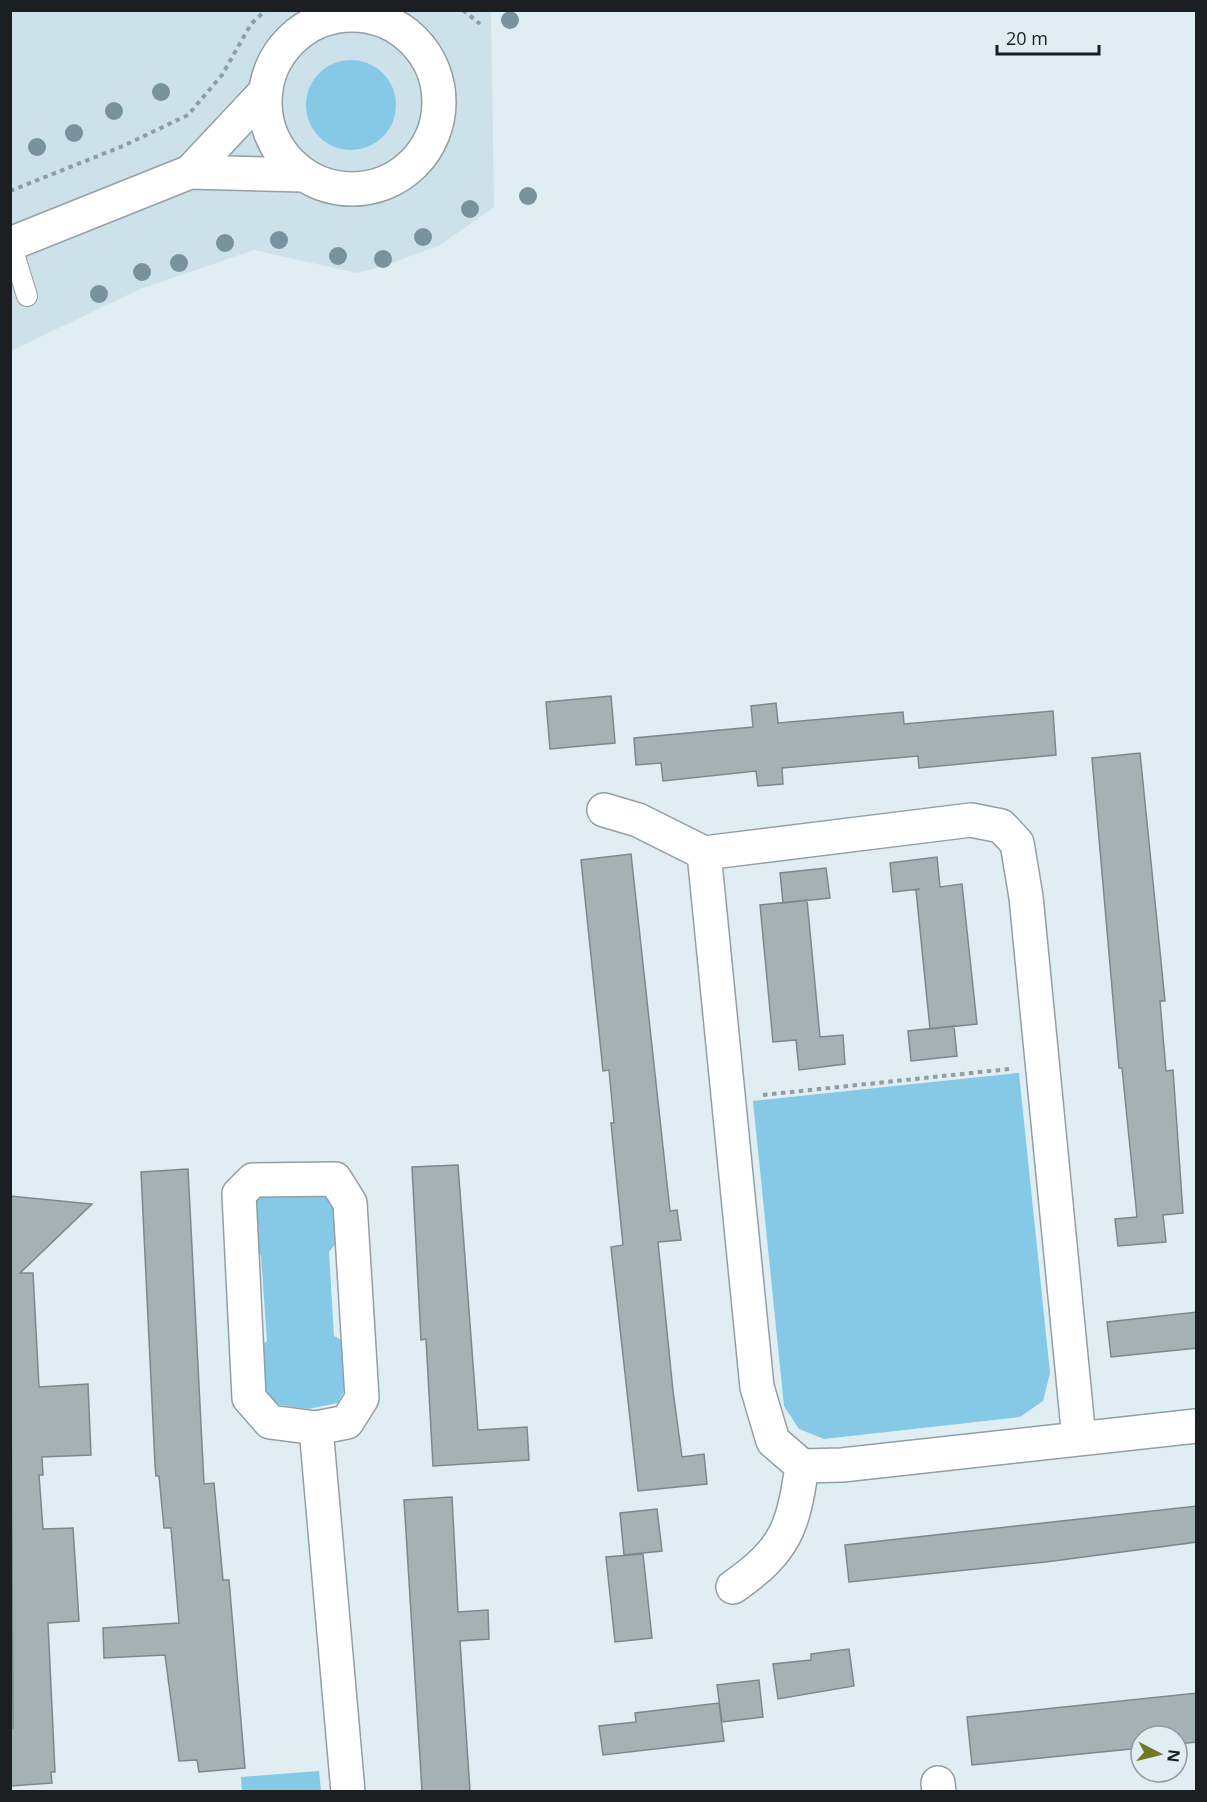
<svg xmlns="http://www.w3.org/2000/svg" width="1207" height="1802" font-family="'Open Sans',sans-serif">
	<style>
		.built { fill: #cce1ea }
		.green { fill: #85c9e6 }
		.building { fill: #a4b2b3; stroke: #7c898a; stroke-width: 1.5 }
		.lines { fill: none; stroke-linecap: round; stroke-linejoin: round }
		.lane-casing { stroke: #939fa4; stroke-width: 22 }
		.street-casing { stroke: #939fa4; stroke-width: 36 }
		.path { stroke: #939ca0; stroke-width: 4; stroke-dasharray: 4.5 4.5; stroke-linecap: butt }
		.lane { stroke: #fff; stroke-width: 20 }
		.street { stroke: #fff; stroke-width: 33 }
		.tree { fill: #78939e }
	</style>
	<rect width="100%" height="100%" fill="#e0edf2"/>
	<path class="built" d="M11,11H491L494,207L440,245L384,266L357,273L254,250L140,289L11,351Z"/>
	<path class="green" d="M306 105a45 45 0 1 1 90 0a45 45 0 1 1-90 0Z
		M1019,1073L1050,1373L1043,1401L1020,1417L824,1439L799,1429L784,1406L753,1101Z
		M317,1188L337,1205L340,1238L329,1252L334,1336L348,1343L350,1378L338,1403L308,1409L274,1404L258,1384L256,1350L267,1341L261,1256L254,1245L251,1207L264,1191Z
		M319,1771L321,1791H242L241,1777Z"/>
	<path class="building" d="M611,696L615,743L550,749L546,702Z
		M776,703L778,723L903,712L904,724L1053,711L1056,755L919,768L918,756L782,768L783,784L758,786L756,771L663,781L661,763L636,765L634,738L753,727L751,706Z
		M1140,753L1165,1001H1160L1166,1071L1173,1070L1183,1213L1163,1215L1166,1242L1118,1246L1115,1219L1137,1217L1122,1068H1119L1092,758Z
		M631,854L670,1211L677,1210L681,1240L658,1242L673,1391L682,1457L704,1454L707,1484L638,1491L611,1247L623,1245L611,1123H614L609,1070L603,1071L581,860Z
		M937,857L940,887L962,884L977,1024L930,1029L916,890L920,889L893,892L890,863Z
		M826,868L830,898L783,903L780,873Z
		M807,900L820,1037L843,1035L845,1064L799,1070L796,1040L773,1042L760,905Z
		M954,1026L957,1056L911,1061L908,1031Z
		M458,1165L478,1430L527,1427L529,1460L433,1466L426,1339L421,1340L412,1167Z
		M188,1169L204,1484L214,1483L223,1580H229L245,1768L199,1772L197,1760L179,1761L165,1655L104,1658L103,1628L179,1623L171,1528H164L159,1476H156L155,1464L141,1172Z
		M10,1196L92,1204L20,1273H33L39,1387L88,1384L91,1455L42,1457L43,1475H39L43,1529L73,1528L79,1621L48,1623L55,1772H51L52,1783L10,1786V1728H13Z
		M1197,1312V1348L1111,1357L1107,1322Z
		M452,1497L458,1612L488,1610L489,1639L460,1641L470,1791H422L404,1500Z
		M1197,1506V1542L1046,1562L849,1582L845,1545Z
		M657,1509L662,1551L624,1555L620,1513Z
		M643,1554L652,1638L615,1642L606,1557Z
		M849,1649L854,1686L778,1699L773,1664L811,1660V1654Z
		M759,1680L763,1717L722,1722L717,1685Z
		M1197,1693V1742L1177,1744V1736H1141V1748L972,1765L967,1717Z
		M719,1703L724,1741L603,1755L599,1726L636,1722L635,1713Z"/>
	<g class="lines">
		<g class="lane-casing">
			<path id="lane" d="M392,10L393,25
				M330,18L334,10
				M11,244L27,296"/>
		</g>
		<g class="street-casing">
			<path id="street" d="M265 102a87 87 0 1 1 174 0a87 87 0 1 1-174 0Z
				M266,91L190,172L304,175
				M10,244L190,172
				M604,810L638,820L704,853L971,820L1001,826L1017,843L1026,897L1079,1439
				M704,853L757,1387L773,1441L802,1466L842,1465L1196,1426
				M335,1179L350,1203L362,1398L347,1422L316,1428L270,1422L249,1398L239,1194L253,1180Z
				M316,1428L348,1792
				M733,1587C786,1550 793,1528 802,1466
				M938,1783L939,1792"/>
		</g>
		<path class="path" d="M463,10L480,24
			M10,191L123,146L188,115L222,75L251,24L266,10
			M763,1095L1009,1069"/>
		<use href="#lane" class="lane"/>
		<use href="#street" class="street"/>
	</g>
	<g class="tree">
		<circle cx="510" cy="20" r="9"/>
		<circle cx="161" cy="92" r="9"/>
		<circle cx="114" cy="111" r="9"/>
		<circle cx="74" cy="133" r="9"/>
		<circle cx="37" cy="147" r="9"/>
		<circle cx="528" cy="196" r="9"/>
		<circle cx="470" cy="209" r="9"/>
		<circle cx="423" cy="237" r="9"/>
		<circle cx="279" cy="240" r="9"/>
		<circle cx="225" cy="243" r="9"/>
		<circle cx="338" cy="256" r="9"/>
		<circle cx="383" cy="259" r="9"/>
		<circle cx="179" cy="263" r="9"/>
		<circle cx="142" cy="272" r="9"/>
		<circle cx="99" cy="294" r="9"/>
	</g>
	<rect width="1207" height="1802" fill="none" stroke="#1b1f21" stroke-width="24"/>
	<g transform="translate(1159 1754) rotate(97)"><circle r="28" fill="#e0edf2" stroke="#919b9e" stroke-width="1.5"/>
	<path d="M0-4.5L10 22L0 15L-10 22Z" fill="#717923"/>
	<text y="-9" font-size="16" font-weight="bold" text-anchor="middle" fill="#1b1f21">N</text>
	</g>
	<path d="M997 45v9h102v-9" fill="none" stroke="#1b1f21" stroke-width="3"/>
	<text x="1006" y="45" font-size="18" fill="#1b1f21" stroke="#e0edf2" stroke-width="4.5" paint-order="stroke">20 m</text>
</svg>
